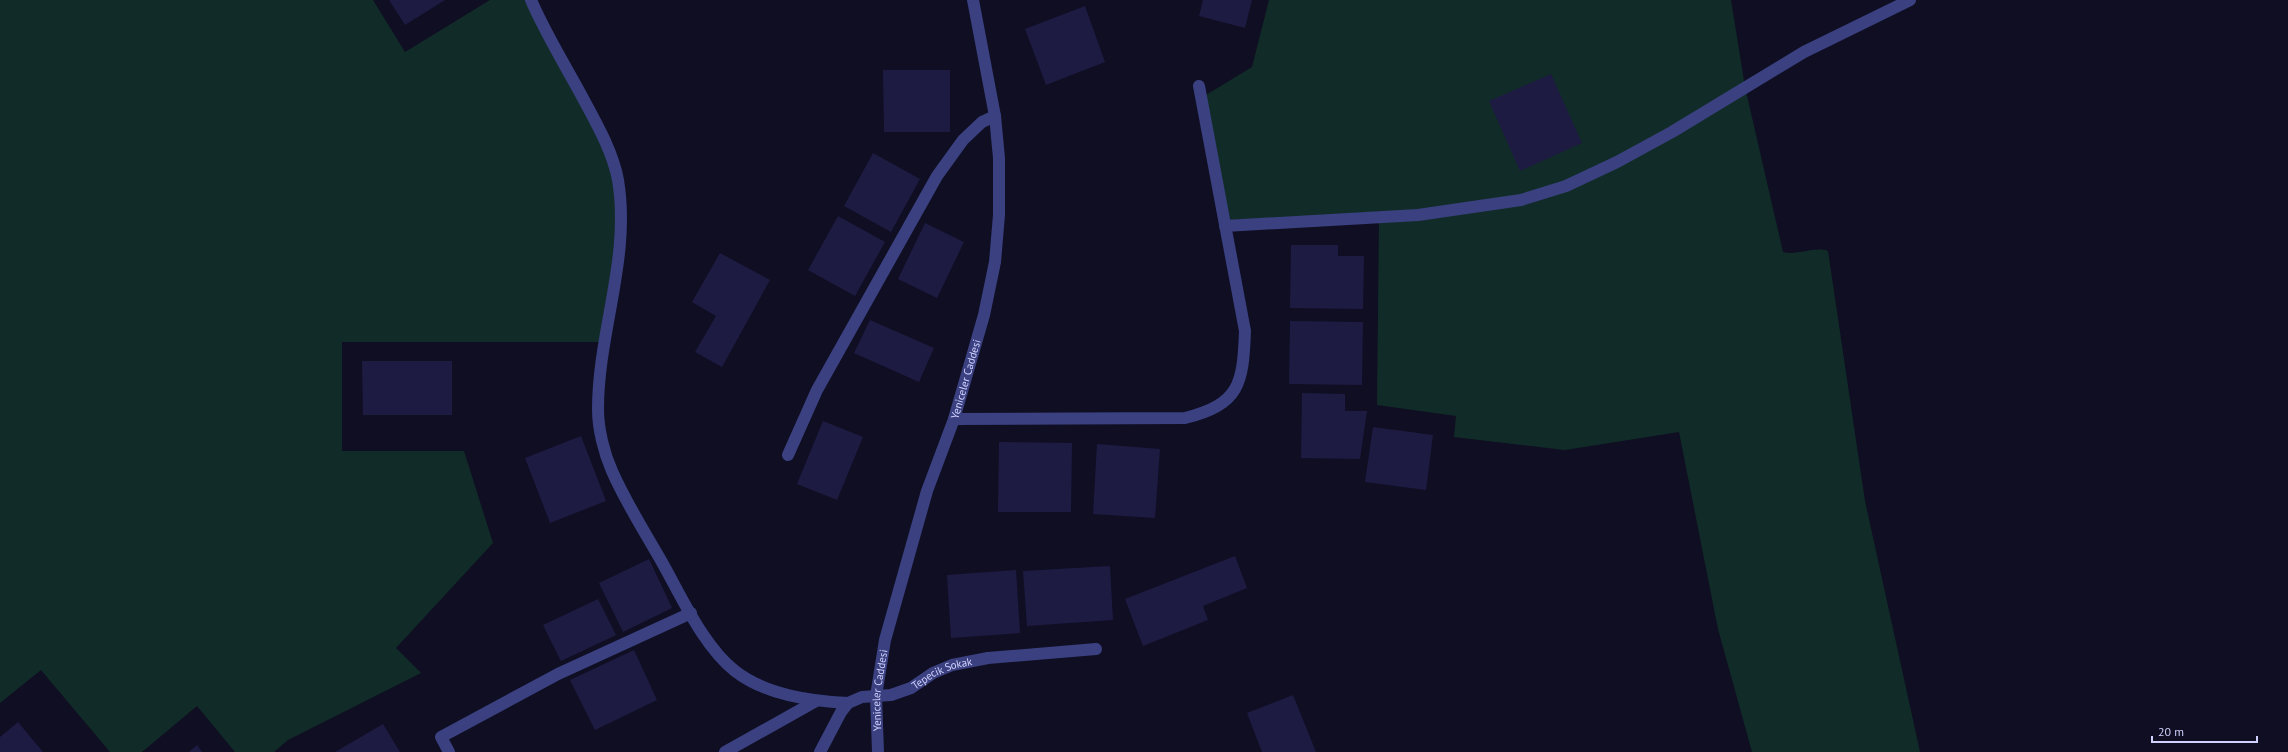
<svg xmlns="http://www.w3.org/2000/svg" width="2288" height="752" font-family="'PT Sans',sans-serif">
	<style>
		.green { fill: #112c28 }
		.building { fill: #1e1b43 }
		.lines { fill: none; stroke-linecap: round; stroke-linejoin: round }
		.minor { stroke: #3a4080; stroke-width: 12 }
		.labels { text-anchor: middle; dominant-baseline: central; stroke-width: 3; stroke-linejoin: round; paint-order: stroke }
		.street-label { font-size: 11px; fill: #d0d1fe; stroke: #0f0e22 }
	</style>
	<rect width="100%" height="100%" fill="#0f0e22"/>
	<path class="green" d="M0,0H373L405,52L490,0H531L611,156L620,210L605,342H342V451H464L493,543L396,648L421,673L288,740L274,752H235L197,706L142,752H110L41,670L0,703Z
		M1269,0H1731L1745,87L1783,252C1798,256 1814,246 1828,251L1865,501L1920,752H1752L1718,629L1679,432L1565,450L1454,437L1456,416L1377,405L1379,217L1225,226L1201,98L1252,67Z"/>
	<path class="building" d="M389,0H445L405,25Z
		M1203,0H1252L1245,28L1199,16Z
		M1085,6L1105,62L1046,85L1025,29Z
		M883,70H950V132H884Z
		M1551,74L1582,143L1520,171L1489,101Z
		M873,153L920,179L891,232L844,206Z
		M838,216L885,242L855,296L808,270Z
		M925,223L964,242L937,298L898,279Z
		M1291,245H1338V256H1364L1363,309L1290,308Z
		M720,253L770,280L722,367L695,352L716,316L692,302Z
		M870,320L934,348L919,382L854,353Z
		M1290,321L1363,322L1362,385L1289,384Z
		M362,361H452V415H363Z
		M1302,393L1345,394V411H1367L1360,459L1301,458Z
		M823,421L863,437L837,500L797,484Z
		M1373,427L1433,435L1426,490L1365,482Z
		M581,436L606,501L550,523L525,458Z
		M999,442L1072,443L1071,512H998Z
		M1097,444L1160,449L1155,518L1093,514Z
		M1235,556L1247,588L1203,606L1208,620L1143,646L1125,599Z
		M649,559L672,608L623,632L599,583Z
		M1110,566L1113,620L1027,626L1023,571Z
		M1016,570L1020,633L951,638L947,575Z
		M598,599L616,635L561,661L543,625Z
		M634,650L657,700L595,730L570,680Z
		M1293,695L1316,752H1262L1247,713Z
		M18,722L43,752H0V737Z
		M383,724L400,752H335Z
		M197,745L202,752H189Z"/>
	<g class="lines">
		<g class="minor">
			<path d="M531,0C546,35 567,68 585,102C598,126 613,153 618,180C631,258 598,332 598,409C598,429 604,453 612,471C625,501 643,529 659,557C680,593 702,645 735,671C766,695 810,701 848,703"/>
			<path d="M1225,226L1418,215L1521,200L1566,186L1617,162L1672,132L1804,52L1910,0"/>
			<path d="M954,419L1185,418C1240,404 1243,384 1245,331L1199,86"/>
			<path d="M788,455L817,390L937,176L963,140L982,122L995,116"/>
			<path d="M449,752L441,737L558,674L691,613"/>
			<path d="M725,752L816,701"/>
			<path id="s1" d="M820,752L841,712L848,703L862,697L891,695L911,688L933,673L952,665L988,658L1096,649"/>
			<path id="s2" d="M878,752L876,696L885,640L927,491L954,419L984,315L995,262L999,215V158L995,116L973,0"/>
		</g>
	</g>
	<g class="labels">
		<g class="street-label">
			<text stroke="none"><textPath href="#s2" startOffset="386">Yeniceler Caddesi</textPath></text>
			<text stroke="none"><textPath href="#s1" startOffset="157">Tepecik Sokak</textPath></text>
			<text stroke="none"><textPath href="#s2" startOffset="62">Yeniceler Caddesi</textPath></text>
		</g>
	</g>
	<path d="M2152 736v6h105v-6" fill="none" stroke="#d0d1fe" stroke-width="2"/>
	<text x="2158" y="736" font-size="12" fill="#d0d1fe" stroke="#0f0e22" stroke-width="3" paint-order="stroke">20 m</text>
</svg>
